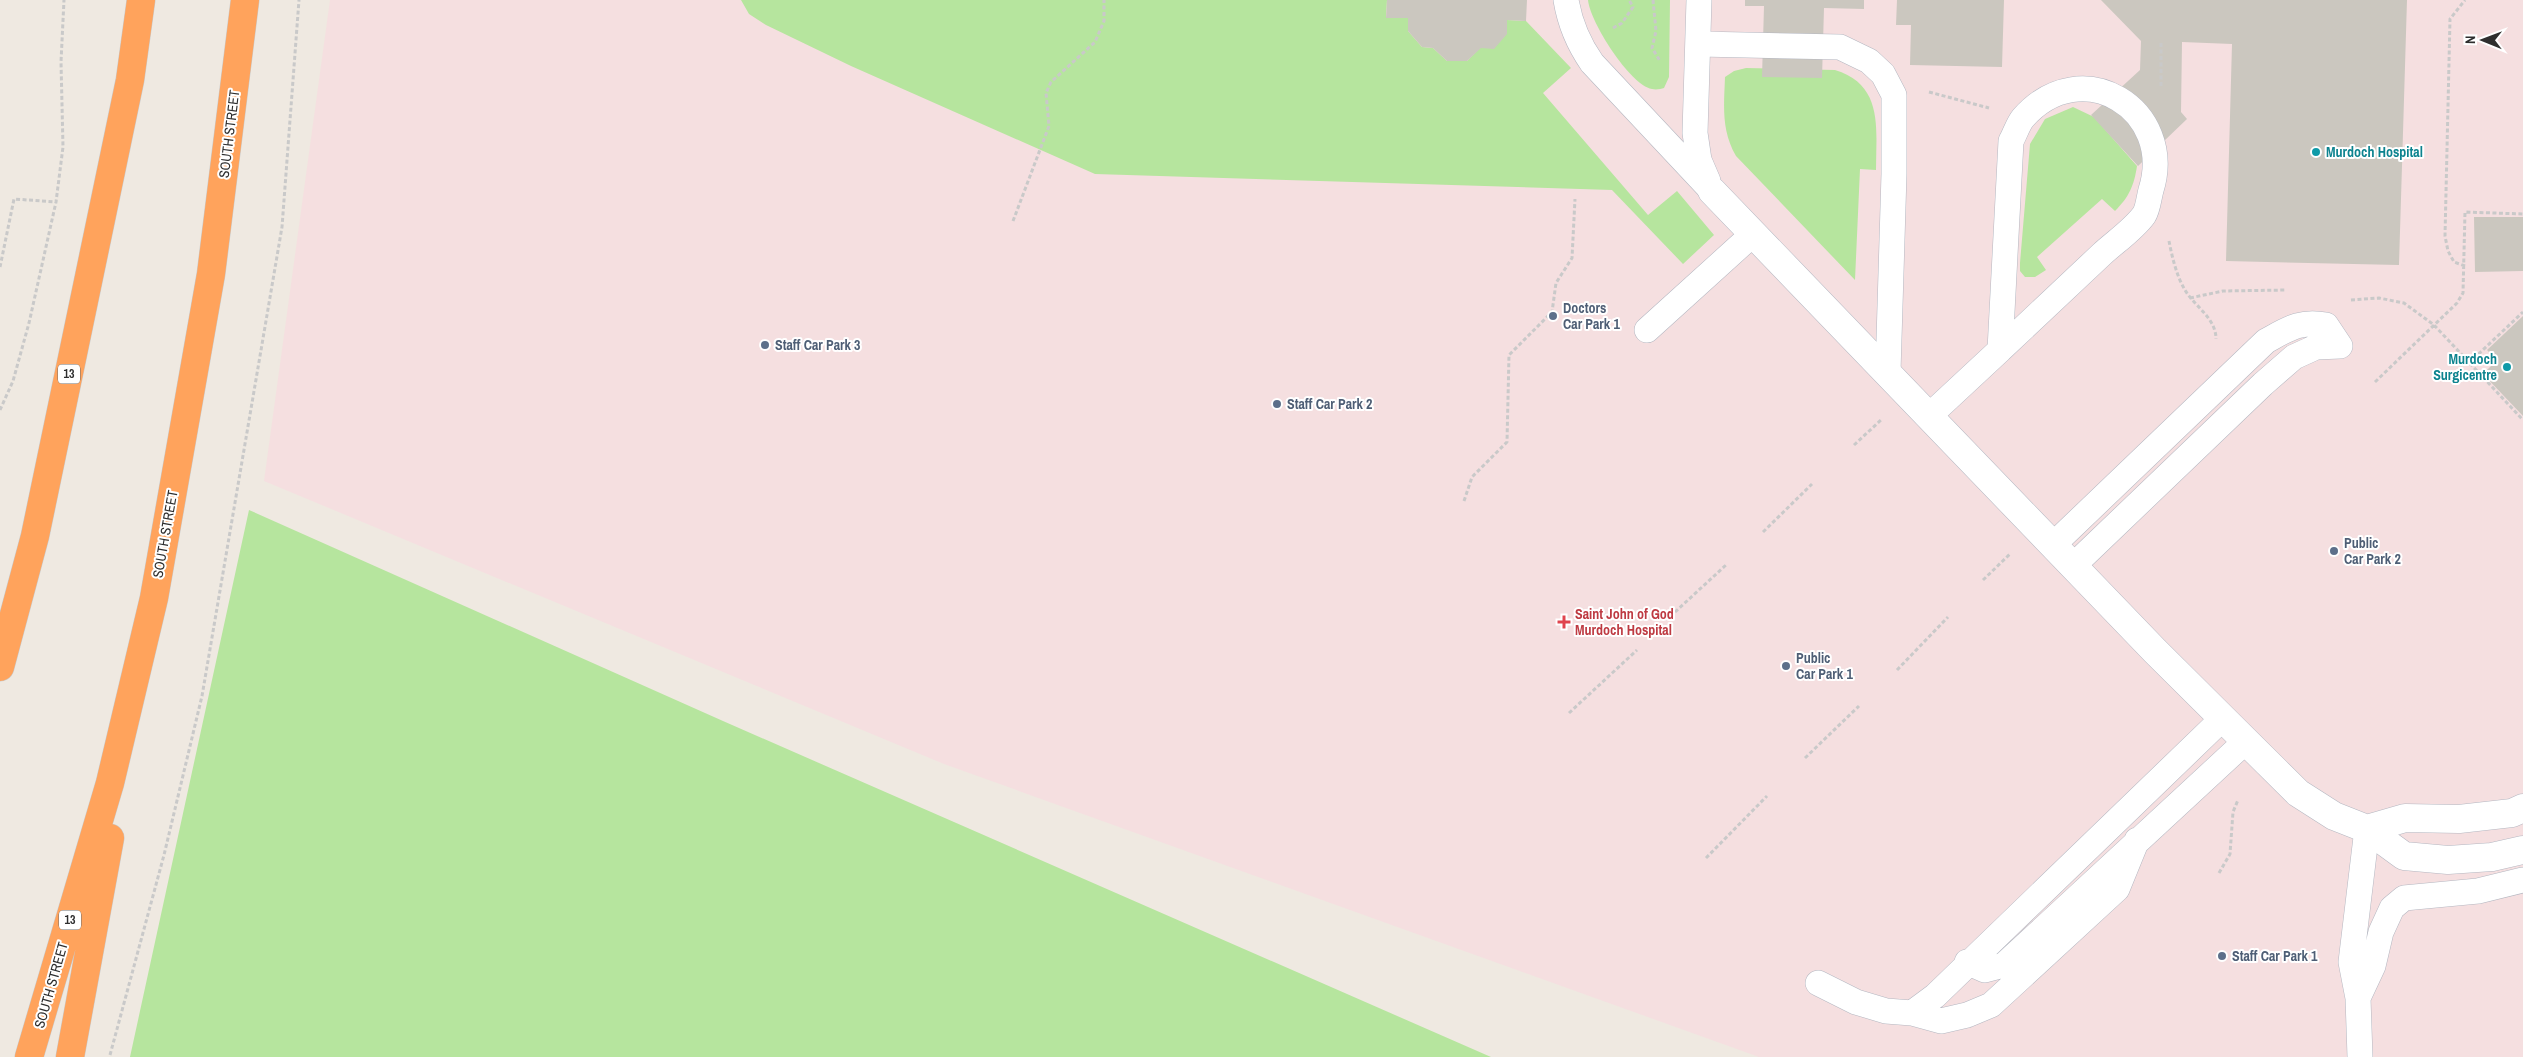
<svg xmlns="http://www.w3.org/2000/svg" width="2523" height="1057" font-family="'Archivo Narrow',sans-serif">
	<style>
		.medical { fill: #f5dfe0 }
		.green { fill: #b6e59e }
		.building { fill: #cbc7bf }
		.lines { fill: none; stroke-linecap: round; stroke-linejoin: round }
		.lane-casing { stroke: #b4b7c1; stroke-width: 26 }
		.street-casing { stroke: #b4b7c1; stroke-width: 29 }
		.highway-casing { stroke: #c9c9c9; stroke-width: 29 }
		.path { stroke: #c9c9c9; stroke-width: 3; stroke-dasharray: 4 2.5; stroke-linecap: butt }
		.lane { stroke: #fff; stroke-width: 25 }
		.street { stroke: #fff; stroke-width: 28 }
		.highway { stroke: #ffa35c; stroke-width: 28 }
		.culture-dot { fill: #0f9aa8; stroke: #fff; stroke-width: 2 }
		.service-dot { fill: #5c6f8a; stroke: #fff; stroke-width: 2 }
		.health-dot { fill: #e0444e; stroke: #fff; stroke-width: 2 }
		.labels { text-anchor: middle; dominant-baseline: central; stroke-width: 4; stroke-linejoin: round; paint-order: stroke }
		.shield { fill: #fff; stroke: #6d6d6d; stroke-width: 1 }
		.shield-label { font-size: 12px; font-weight: bold; fill: #2e2e2e }
		.street-label { font-size: 14px; fill: #2e2e2e; stroke: #fff }
		.culture-label { font-size: 14px; font-weight: bold; fill: #0d838f; stroke: #fff; text-anchor: start }
		.service-label { font-size: 14px; font-weight: bold; fill: #4e5e75; stroke: #fff; text-anchor: start }
		.health-label { font-size: 14px; font-weight: bold; fill: #be3a42; stroke: #fff; text-anchor: start }
	</style>
	<rect width="100%" height="100%" fill="#efe9e1"/>
	<path class="medical" d="M330,0H2523V1057H1759L944,764L264,481Z"/>
	<path class="green" d="M741,0H1387L1386,17L1408,18V31L1422,47L1433,48L1447,61H1467L1507,20L1526,21L1571,68L1543,93L1648,215L1677,191L1714,235L1683,264L1612,190L1095,174L851,66L766,25L749,14Z
		M1588,0H1670L1669,77L1664,88C1661,89 1656,90 1652,89C1630,85 1590,22 1588,0Z
		M1746,68L1835,70C1884,85 1876,129 1876,170L1860,169L1855,280L1736,156C1721,130 1724,106 1725,77L1734,71Z
		M2073,107L2094,117L2137,166C2134,186 2129,197 2115,211L2102,199L2037,257L2046,270L2035,277H2025L2020,271V263L2030,144L2045,119Z
		M249,510L723,721L1491,1057H130Z"/>
	<path class="building" d="M1387,0H1527L1526,21L1507,20V34L1494,49L1481,48L1467,61H1447L1433,48L1422,47L1408,31V18H1386Z
		M1745,0H1864V9L1824,8L1822,78L1762,77L1764,6H1745Z
		M1897,0H2004L2002,67L1910,65L1911,25H1896Z
		M2101,0H2407L2399,265L2226,261L2232,44L2182,42L2181,112L2187,119L2138,166L2091,115L2140,70L2141,41Z
		M2474,217H2523V271L2475,272Z
		M2523,316V416L2483,374L2497,360L2487,350Z"/>
	<g class="lines">
		<g class="lane-casing">
			<path id="lane" d="M1566,0C1570,24 1578,43 1592,63L1712,191
				M1699,0L1695,133L1699,160L1708,181
				M1699,44L1840,47L1869,61L1883,74L1894,95V174L1888,372
				M1647,330L1753,234
				M1929,416L2000,350L2011,141C2015,134 2018,124 2023,118C2082,51 2176,110 2151,190C2149,197 2148,209 2144,215C2133,230 2115,242 2102,254C2068,286 2034,318 2000,350
				M2054,544L2266,341C2288,329 2300,320 2326,325L2340,346
				M2074,565L2263,384L2294,357L2316,347L2340,346
				M1967,962L1985,970L2004,965L2245,742
				M1818,983L1856,1002L1886,1011L1912,1013L1941,1021L1967,1015L1991,1005L2117,889L2137,840
				M2358,998L2373,966L2381,932L2392,908L2404,898L2478,891L2523,880
				M1912,1013L1935,996L2222,719
				M2360,1057L2358,998L2351,962L2367,829"/>
		</g>
		<g class="street-casing">
			<path id="street" d="M1712,191L2155,651L2298,793L2334,816L2367,829L2404,856L2448,860L2492,857L2523,850
				M2367,829L2405,818L2459,819L2512,813L2523,808"/>
		</g>
		<g class="highway-casing">
			<path id="highway" d="M0,667L35,536L130,80L141,0
				M29,1057L110,783L154,598L211,274L245,0
				M70,1057L110,838"/>
		</g>
		<path class="path" d="M1653,0L1656,31L1652,48L1660,61
			M1613,28L1622,23L1633,7L1629,0
			M2161,86V42
			M1929,92L1989,108
			M1013,221L1049,126L1046,93L1051,82L1095,42L1104,21V0
			M2169,241C2172,257 2177,277 2185,290C2195,307 2216,318 2216,339
			M2465,266L2454,262L2448,251L2445,236L2450,19L2465,0
			M0,267L14,199L56,202
			M2190,298L2223,291L2286,290
			M2351,300L2379,298L2404,303L2434,325L2523,420
			M2469,363L2523,312
			M2375,382L2457,303L2463,293L2465,212L2523,214
			M0,410L13,381L29,323L56,202L63,147L61,62L64,0
			M1854,445L1881,420
			M1464,501L1472,477L1507,442L1509,355L1552,312L1556,283L1572,258L1575,199
			M1763,532L1812,484
			M1983,580L2010,554
			M1675,612L1726,565
			M1897,670L1948,617
			M1569,713L1637,650
			M1805,758L1859,706
			M1706,858L1767,796
			M2219,873L2230,854L2233,812L2238,800
			M110,1055L164,855L202,696L282,227L299,0"/>
		<use href="#lane" class="lane"/>
		<use href="#street" class="street"/>
		<use href="#highway" class="highway"/>
	</g>
	<g class="culture-dot">
		<circle cx="2316" cy="152" r="5"/>
		<circle cx="2507" cy="367" r="5"/>
	</g>
	<g class="service-dot">
		<circle cx="1553" cy="316" r="5"/>
		<circle cx="765" cy="345" r="5"/>
		<circle cx="1277" cy="404" r="5"/>
		<circle cx="2334" cy="551" r="5"/>
		<circle cx="1786" cy="666" r="5"/>
		<circle cx="2222" cy="956" r="5"/>
	</g>
	<path class="health-dot" d="M1561.5 614.5h5v5h5v5h-5v5h-5v-5h-5v-5h5z"/>
	<g class="labels">
		<g class="shield">
			<rect x="58" y="364.5" width="22" height="19" rx="4"/>
			<rect x="59" y="910.5" width="22" height="19" rx="4"/>
		</g>
		<g class="shield-label">
			<text x="69" y="374">13</text>
			<text x="70" y="920">13</text>
		</g>
		<g class="street-label">
			<text transform="translate(229 134) rotate(-83)">SOUTH STREET</text>
			<text transform="translate(165 534) rotate(-80)">SOUTH STREET</text>
			<text transform="translate(51 985) rotate(-74)">SOUTH STREET</text>
		</g>
		<g class="culture-label">
			<text x="2326" y="152">Murdoch Hospital</text>
			<text x="2497" y="359" text-anchor="end">Murdoch<tspan x="2497" dy="16">Surgicentre</tspan></text>
		</g>
		<g class="service-label">
			<text x="1563" y="308">Doctors<tspan x="1563" dy="16">Car Park 1</tspan></text>
			<text x="775" y="345">Staff Car Park 3</text>
			<text x="1287" y="404">Staff Car Park 2</text>
			<text x="2344" y="543">Public<tspan x="2344" dy="16">Car Park 2</tspan></text>
			<text x="1796" y="658">Public<tspan x="1796" dy="16">Car Park 1</tspan></text>
			<text x="2232" y="956">Staff Car Park 1</text>
		</g>
		<g class="health-label">
			<text x="1575" y="614">Saint John of God<tspan x="1575" dy="16">Murdoch Hospital</tspan></text>
		</g>
	</g>
	<g transform="translate(2483 40) rotate(271)" stroke="#ffffff" stroke-width="4" paint-order="stroke">
	<path d="M0-4L9 19L0 12L-9 19Z" fill="#2e2e2e"/>
	<text y="-8" font-size="14" font-weight="bold" text-anchor="middle" fill="#2e2e2e">N</text>
	</g>
</svg>
